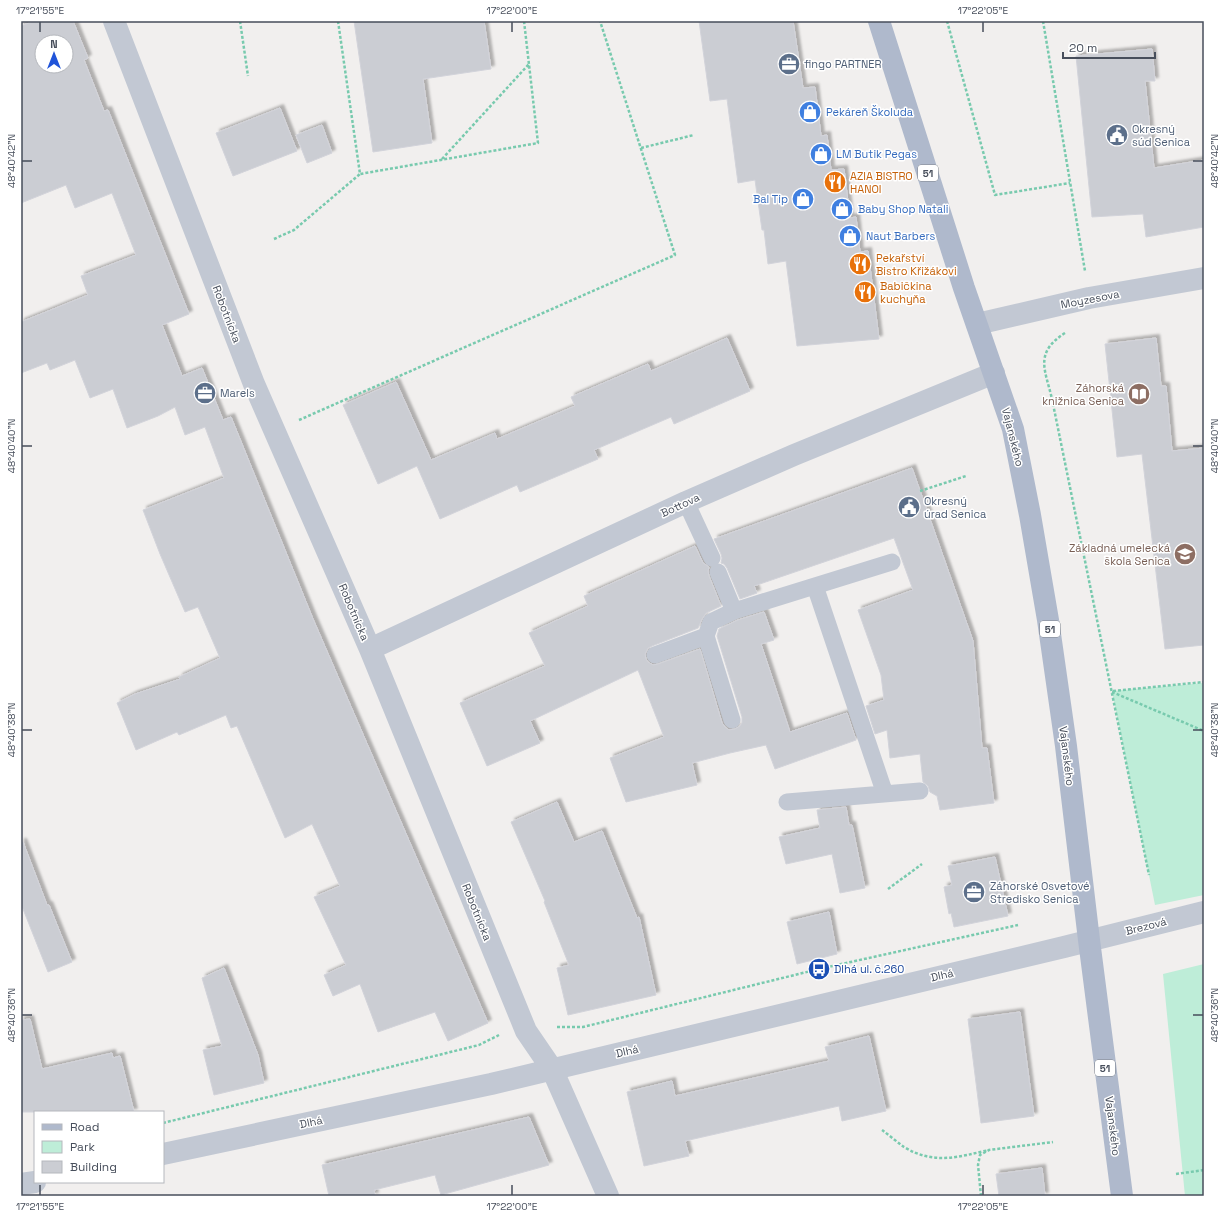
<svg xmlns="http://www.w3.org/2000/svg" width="1225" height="1217" viewBox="0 0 1225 1217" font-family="'Space Grotesk',sans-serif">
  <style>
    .green { fill: #beedd8 }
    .building { fill: #cbcdd3; stroke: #d2d3da; fill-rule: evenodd; filter: url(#shadow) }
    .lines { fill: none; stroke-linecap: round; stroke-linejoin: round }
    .path { stroke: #78caae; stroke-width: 2.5; stroke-dasharray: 3 2; stroke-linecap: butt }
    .lane { stroke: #c2c8d3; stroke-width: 17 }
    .street { stroke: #c2c8d3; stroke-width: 22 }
    .primary { stroke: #afb9cc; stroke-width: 22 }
    .ticks { fill: none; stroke: #474e5b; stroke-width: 1.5 }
    .labels { text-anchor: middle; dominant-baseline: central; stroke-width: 3; stroke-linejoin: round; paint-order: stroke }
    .shield { fill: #fff; stroke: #7e838c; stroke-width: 1 }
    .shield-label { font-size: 10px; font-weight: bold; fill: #474e5b }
    .service-label { font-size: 11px; fill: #4e5e75; stroke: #fff; text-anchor: start }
    .shop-label { font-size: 11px; fill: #366cbe; stroke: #fff; text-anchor: start }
    .food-label { font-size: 11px; fill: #c56008; stroke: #fff; text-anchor: start }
    .street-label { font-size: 11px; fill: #474e5b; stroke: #fff }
    .education-label { font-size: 11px; fill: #785e54; stroke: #fff; text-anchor: end }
    .transit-label { font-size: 11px; fill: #164399; stroke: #fff; text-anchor: start }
    .neatline { fill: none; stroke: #474e5b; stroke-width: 1.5 }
    .ticks-label { font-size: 10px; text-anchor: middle; fill: #474e5b }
  </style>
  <defs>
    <filter id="shadow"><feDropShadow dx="3.5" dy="-3.5" stdDeviation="1" flood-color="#0004"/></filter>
  </defs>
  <rect width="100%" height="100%" fill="#f1efee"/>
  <path class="green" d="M1204,683V895L1155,905L1112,691Z
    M1204,964V1196H1185L1163,974Z"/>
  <path class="building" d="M34,21H73L88,58L84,60L104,111L108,110L189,314L162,325L182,376L202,368L223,420L231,417L313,619L488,1023L448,1041L435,1012L378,1032L360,984L333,996L324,975L346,965L314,897L340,886L312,824L285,838L237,726L231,728L226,715L179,735L177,732L136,750L117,703L135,694L180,679L179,677L220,658L198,607L185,612L160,554L143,510L224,478L205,427L185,435L175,407L158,416L127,428L113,389L90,398L75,360L50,370L47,363L21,373V322L88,295L81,276L136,255L112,193L75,208L66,185L21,203V26ZM42,42H66V66H42Z
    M354,21H484L491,69L423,79L432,143L373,152Z
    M699,21H793L803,88L815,87L821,136L827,135L831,170L844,169L850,218L856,217L860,252L868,251L879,339L797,346L786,261L768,264L764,230H762L755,180L738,183L727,99L710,101Z
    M1152,49L1155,81H1145L1154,168L1204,160V227L1146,237L1143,214L1092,217L1076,56Z
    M280,108L297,151L233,176L216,133Z
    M322,125L332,153L307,163L296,135Z
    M727,338L750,391L674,424L671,417L594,450L598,459L520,492L517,485L440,519L417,466L378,484L343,405L396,382L431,460L495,433L497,439L575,406L571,397L648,364L651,371Z
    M1156,338L1161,386H1166L1172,451L1204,448V645L1165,649L1142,454L1117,457L1105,344Z
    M912,468L973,641L982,748H987L994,803L940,810L937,796L930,792L928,786L923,782L920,754L890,758L887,730L875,734L866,706L884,700L881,675L858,610L913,590L894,538L754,586L757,593L740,599L727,568L724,564L721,563L722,558L721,554L714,539Z
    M695,546L703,563L709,567L708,571L709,576L721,606L706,613L702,619L698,628L652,646L648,648L645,654L646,659L648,662L653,665L658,664L700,649L722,723L725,727L729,730L735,729L740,726L742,723V717L717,636L719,629L738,620L764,612L774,640L761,644L790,732L847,713L856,740L775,769L766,745L730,753L692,763L697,785L626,802L610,758L664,737L638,670L530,721L540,743L487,766L460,703L545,666L529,633L588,606L584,596Z
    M557,802L574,842L602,831L637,918L639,917L656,995L568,1015L557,968L569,965L544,902L545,901L511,822Z
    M846,807L849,825H852L865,888L840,893L832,854L786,864L779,837L820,828L817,810Z
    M21,842H23L47,905H49L72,962L48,972L21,904Z
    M995,857L1008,916L954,927L951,913L949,914L944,887L952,885L948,866Z
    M829,912L837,954L797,964L787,922Z
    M224,968L258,1055L264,1083L214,1095L203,1050L222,1046L202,978Z
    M1020,1012L1034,1116L981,1123L968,1019Z
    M30,1019L42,1069L112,1053L113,1058L120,1056L134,1112H21V1020Z
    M869,1036L886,1111L842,1121L839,1106L685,1141L689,1156L644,1166L627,1092L672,1081L675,1096L829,1061L825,1047Z
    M529,1117L549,1165L441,1195L435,1175L374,1190L375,1196H329L322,1165Z
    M1042,1168L1045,1196H999L996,1174Z"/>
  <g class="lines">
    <path class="path" d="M240,21L248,76
      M338,21L360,174L538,143L524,21
      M947,21L995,195L1070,183
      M1043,21L1085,271
      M641,148L694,135
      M442,159L529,64
      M274,239L294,230L360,174
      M1065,333C1034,353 1045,369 1052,399L1149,875
      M299,420L675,255L600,21
      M920,491L966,476
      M1113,691L1204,682
      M1112,692L1204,731
      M888,889L922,864
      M557,1027H583L819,969L1018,925
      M163,1123L479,1045L499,1035
      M882,1130C889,1135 897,1142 904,1147C934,1165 958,1157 989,1150
      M1176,1174L1204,1170
      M981,1196L978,1165L980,1155L989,1150L1053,1142"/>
    <path class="lane" d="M686,502L712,558
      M718,572L734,611L892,562
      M815,586L885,794
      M706,636L732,720
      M655,655L706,636L711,622L734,611
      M787,802L920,791"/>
    <path class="street" d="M114,21L254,384L370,649L526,1031L552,1069L608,1196
      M977,324L1089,298L1204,278
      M370,649L686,502L794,455L994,373
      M163,1154L491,1084L1064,947L1204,912
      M21,1184L35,1182"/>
    <path class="primary" d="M879,21L964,288L1013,429L1030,515L1048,620L1066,746L1089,940L1122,1196"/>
  </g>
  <path class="ticks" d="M40,22V32M512,22V32M983,22V32M22,161H32M1193,161H1203M22,446H32M1193,446H1203M22,730H32M1193,730H1203M22,1015H32M1193,1015H1203M40,1185V1195M512,1185V1195M983,1185V1195"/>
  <defs>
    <g id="office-disc" transform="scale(1.15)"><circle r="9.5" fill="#5c6f8a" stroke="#fff"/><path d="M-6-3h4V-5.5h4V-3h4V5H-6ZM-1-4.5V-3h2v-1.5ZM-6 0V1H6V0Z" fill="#fff"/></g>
    <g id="shop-disc" transform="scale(1.15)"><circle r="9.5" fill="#3f7fe0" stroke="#fff"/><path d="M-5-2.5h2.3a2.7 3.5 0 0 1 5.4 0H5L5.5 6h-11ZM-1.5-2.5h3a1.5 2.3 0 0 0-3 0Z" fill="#fff"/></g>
    <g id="civic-disc" transform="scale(1.15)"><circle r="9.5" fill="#5c6f8a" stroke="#fff"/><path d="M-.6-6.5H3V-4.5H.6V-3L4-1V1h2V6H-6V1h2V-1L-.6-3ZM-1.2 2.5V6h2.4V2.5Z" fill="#fff"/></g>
    <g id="restaurant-disc" transform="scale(1.15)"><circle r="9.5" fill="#e8710a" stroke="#fff"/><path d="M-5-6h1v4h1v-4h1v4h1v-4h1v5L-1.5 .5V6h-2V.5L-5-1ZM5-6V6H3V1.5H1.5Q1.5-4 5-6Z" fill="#fff"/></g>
    <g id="library-disc" transform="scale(1.15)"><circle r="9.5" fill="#8d6e63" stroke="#fff"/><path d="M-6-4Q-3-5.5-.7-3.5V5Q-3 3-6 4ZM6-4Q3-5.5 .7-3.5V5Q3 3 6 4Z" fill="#fff"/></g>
    <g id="school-disc" transform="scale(1.15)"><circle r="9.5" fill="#8d6e63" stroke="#fff"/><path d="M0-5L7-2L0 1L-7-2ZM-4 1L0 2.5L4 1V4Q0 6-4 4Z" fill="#fff"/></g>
    <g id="bus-disc" transform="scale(1.15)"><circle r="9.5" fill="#1a4fb4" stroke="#fff"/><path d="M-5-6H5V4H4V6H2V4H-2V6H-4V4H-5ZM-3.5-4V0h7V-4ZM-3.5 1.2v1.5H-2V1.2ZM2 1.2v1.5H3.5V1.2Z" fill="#fff"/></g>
  </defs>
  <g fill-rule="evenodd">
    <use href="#office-disc" x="789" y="64"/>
    <use href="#shop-disc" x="810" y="112"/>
    <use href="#civic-disc" x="1117" y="135"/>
    <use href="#shop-disc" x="821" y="154"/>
    <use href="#restaurant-disc" x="835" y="182"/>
    <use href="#shop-disc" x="803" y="199"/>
    <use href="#shop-disc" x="842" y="209"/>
    <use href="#shop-disc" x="850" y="236"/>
    <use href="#restaurant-disc" x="860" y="264"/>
    <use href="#restaurant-disc" x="865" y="292"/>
    <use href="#office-disc" x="205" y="393"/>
    <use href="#library-disc" x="1139" y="394"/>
    <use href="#civic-disc" x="909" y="507"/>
    <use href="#school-disc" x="1185" y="554"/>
    <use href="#office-disc" x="974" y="892"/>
    <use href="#bus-disc" x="819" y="969"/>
  </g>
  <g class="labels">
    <g class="shield">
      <rect x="918" y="165" width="20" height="16" rx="3"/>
      <rect x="1040" y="621" width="20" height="16" rx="3"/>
      <rect x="1095" y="1060" width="20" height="16" rx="3"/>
    </g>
    <g class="shield-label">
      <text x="928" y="173">51</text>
      <text x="1050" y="629">51</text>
      <text x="1105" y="1068">51</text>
    </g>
    <g class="service-label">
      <text x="804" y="64">fingo PARTNER</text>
      <text x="1132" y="129">Okresný<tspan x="1132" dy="13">súd Senica</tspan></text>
      <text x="220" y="393">Marels</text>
      <text x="924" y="501">Okresný<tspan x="924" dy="13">úrad Senica</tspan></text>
      <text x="990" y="886">Záhorské Osvetové<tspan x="990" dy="13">Stredisko Senica</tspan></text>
    </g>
    <g class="shop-label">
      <text x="826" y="112">Pekáreň Školuda</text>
      <text x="836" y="154">LM Butik Pegas</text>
      <text x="788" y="199" text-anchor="end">Bal Tip</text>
      <text x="858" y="209">Baby Shop Natali</text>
      <text x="866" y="236">Naut Barbers</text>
    </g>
    <g class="food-label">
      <text x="850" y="176">AZIA BISTRO<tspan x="850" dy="13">HANOI</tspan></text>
      <text x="876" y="258">Pekařství<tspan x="876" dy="13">Bistro Křižákovi</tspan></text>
      <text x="880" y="286">Babičkina<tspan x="880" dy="13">kuchyňa</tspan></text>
    </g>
    <g class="street-label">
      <text transform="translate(1090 299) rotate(-11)">Moyzesova</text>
      <text transform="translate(227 314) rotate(69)">Robotnícka</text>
      <text transform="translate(1013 437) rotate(76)">Vajanského</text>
      <text transform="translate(680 505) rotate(-25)">Bottova</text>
      <text transform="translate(354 612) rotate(67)">Robotnícka</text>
      <text transform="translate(1067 756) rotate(83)">Vajanského</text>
      <text transform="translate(477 912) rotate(68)">Robotnícka</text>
      <text transform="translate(1146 926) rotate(-14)">Brezová</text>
      <text transform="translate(942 975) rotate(-13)">Dlhá</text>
      <text transform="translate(627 1051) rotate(-13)">Dlhá</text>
      <text transform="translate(311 1122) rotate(-12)">Dlhá</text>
      <text transform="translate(1113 1126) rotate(83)">Vajanského</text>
    </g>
    <g class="education-label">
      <text x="1124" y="388">Záhorská<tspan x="1124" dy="13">knižnica Senica</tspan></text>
      <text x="1170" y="548">Základná umelecká<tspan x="1170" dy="13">škola Senica</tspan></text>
    </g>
    <g class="transit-label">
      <text x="834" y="969">Dlhá ul. č.260</text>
    </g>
  </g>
  <rect width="1225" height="1217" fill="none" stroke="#ffffff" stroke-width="44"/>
  <rect x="34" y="1111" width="130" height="72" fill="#ffffff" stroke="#b5b8bd"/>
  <rect x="42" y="1124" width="20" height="6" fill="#afb9cc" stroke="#b5b8bd"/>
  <text x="70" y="1131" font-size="12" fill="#474e5b">Road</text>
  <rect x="42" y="1141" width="20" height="12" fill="#beedd8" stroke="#b5b8bd"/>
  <text x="70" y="1151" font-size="12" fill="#474e5b">Park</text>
  <rect x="42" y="1161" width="20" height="12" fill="#cbcdd3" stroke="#b5b8bd"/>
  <text x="70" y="1171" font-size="12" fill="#474e5b">Building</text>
  <g transform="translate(54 54)"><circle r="19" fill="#ffffff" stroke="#b5b8bd"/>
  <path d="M0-3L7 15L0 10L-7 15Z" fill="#2054d9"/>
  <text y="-6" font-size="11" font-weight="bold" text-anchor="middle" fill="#474e5b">N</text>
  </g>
  <path d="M1063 52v6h92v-6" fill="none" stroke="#474e5b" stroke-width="2"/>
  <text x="1069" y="52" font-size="12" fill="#474e5b" stroke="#ffffff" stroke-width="3" paint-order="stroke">20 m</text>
  <rect x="22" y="22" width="1181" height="1173" class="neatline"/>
  <g class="ticks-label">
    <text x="40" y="14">17°21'55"E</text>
    <text x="512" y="14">17°22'00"E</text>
    <text x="983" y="14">17°22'05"E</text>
    <text transform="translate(11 161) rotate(-90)" y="4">48°40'42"N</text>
    <text transform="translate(1214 161) rotate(-90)" y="4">48°40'42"N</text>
    <text transform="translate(11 446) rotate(-90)" y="4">48°40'40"N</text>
    <text transform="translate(1214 446) rotate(-90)" y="4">48°40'40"N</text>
    <text transform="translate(11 730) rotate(-90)" y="4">48°40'38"N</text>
    <text transform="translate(1214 730) rotate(-90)" y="4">48°40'38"N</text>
    <text transform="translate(11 1015) rotate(-90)" y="4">48°40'36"N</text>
    <text transform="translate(1214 1015) rotate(-90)" y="4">48°40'36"N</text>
    <text x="40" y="1210">17°21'55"E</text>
    <text x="512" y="1210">17°22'00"E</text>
    <text x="983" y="1210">17°22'05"E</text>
  </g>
</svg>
